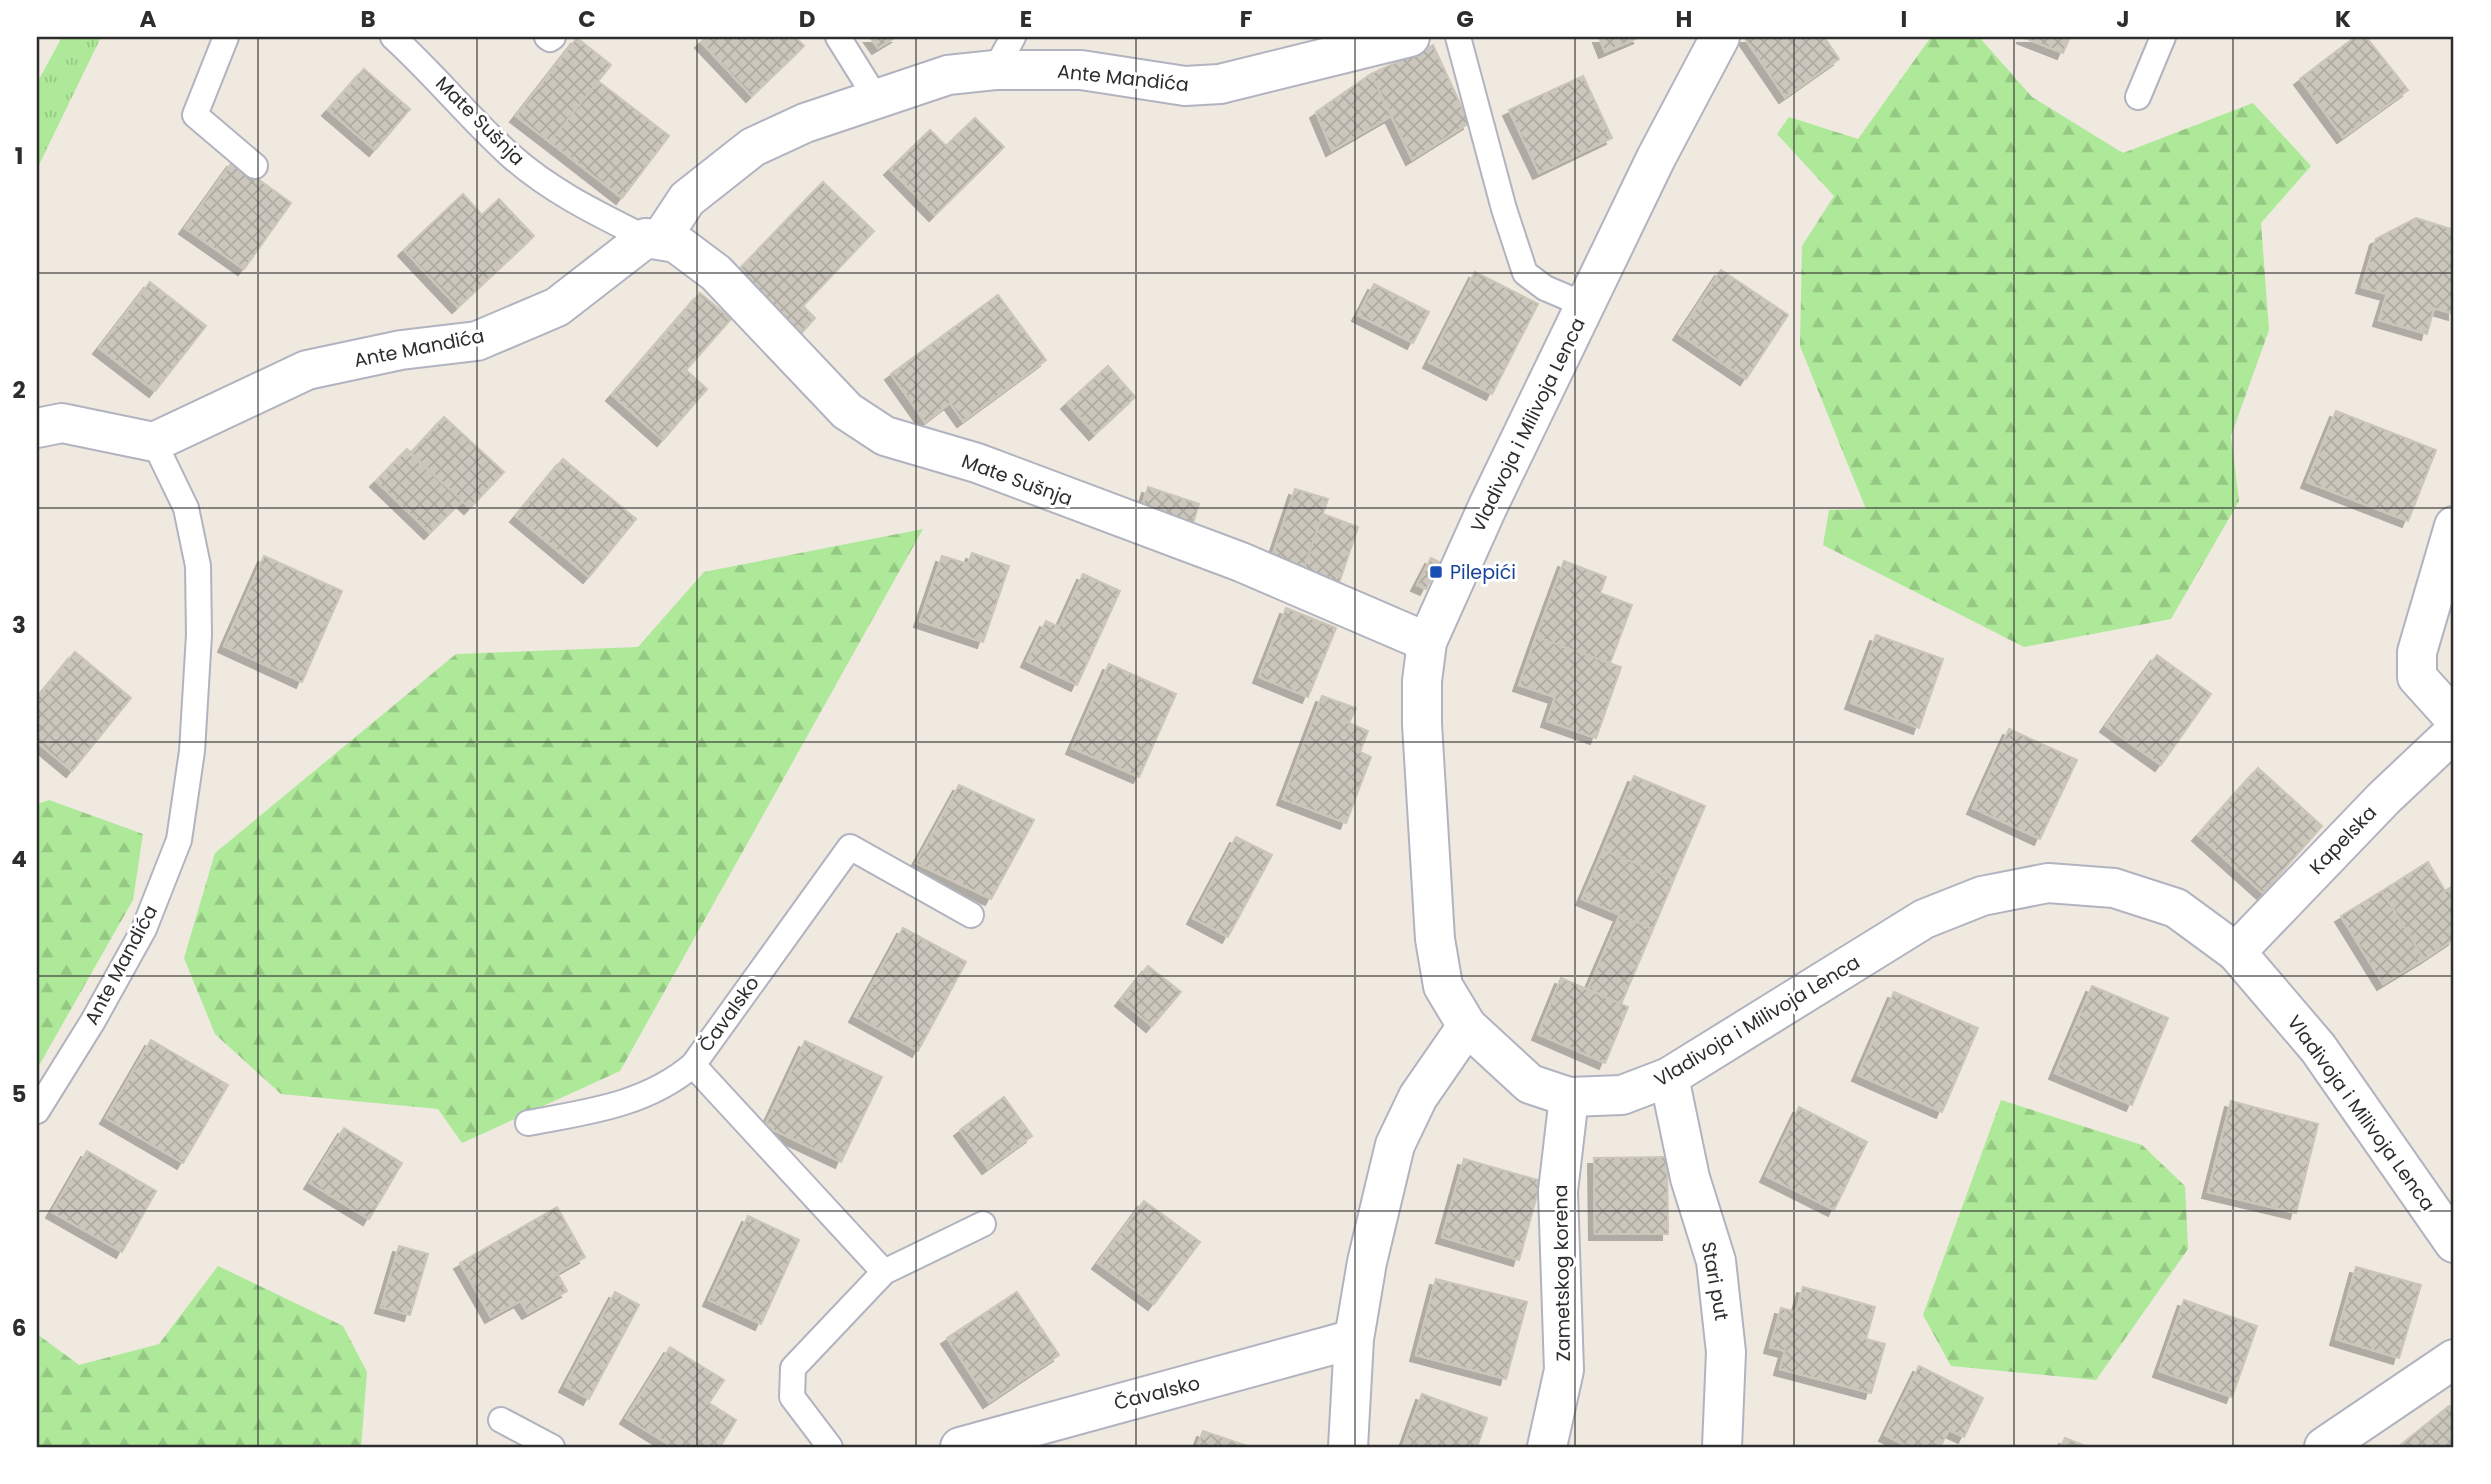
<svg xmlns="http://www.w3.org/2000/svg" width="2491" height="1484" viewBox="0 0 2491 1484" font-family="Poppins,sans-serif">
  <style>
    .grass { fill: url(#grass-tufts) }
    .forest { fill: url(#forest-firs) }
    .building { fill: url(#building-cross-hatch); stroke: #cbc6b8; stroke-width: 2; filter: url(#shadow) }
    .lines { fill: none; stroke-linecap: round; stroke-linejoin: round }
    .service-casing { stroke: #b2b3c1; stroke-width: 28 }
    .minor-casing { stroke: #b2b3c1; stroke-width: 42 }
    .tertiary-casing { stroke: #b2b3c1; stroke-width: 42 }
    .service { stroke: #fff; stroke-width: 24 }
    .minor { stroke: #fff; stroke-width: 38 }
    .tertiary { stroke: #fff; stroke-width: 38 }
    .grid { fill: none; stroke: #2d2d2d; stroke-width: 2; stroke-opacity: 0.55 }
    .transit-dot { fill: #1a4fb4; stroke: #fff; stroke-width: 2.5 }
    .labels { text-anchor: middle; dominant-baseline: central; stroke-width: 6; stroke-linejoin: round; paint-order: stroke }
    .street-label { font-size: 19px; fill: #2d2d2d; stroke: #fff }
    .transit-label { font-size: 19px; fill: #164399; stroke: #fff; text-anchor: start }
    .neatline { fill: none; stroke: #2d2d2d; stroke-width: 2.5 }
    .grid-label { font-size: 23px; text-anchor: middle; font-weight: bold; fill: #2d2d2d }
  </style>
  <defs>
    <pattern id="grass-tufts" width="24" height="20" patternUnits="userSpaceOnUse" patternTransform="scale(1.75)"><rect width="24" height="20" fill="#ade998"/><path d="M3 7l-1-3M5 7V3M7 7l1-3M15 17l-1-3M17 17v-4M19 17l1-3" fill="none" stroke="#95c883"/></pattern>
    <pattern id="forest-firs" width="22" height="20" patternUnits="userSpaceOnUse" patternTransform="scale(1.75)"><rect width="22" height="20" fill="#ade998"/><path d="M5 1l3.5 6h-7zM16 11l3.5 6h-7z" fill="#95c883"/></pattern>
    <pattern id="building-cross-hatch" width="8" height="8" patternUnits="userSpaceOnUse" patternTransform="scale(1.75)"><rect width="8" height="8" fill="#cbc7bd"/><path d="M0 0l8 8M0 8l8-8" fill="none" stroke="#afaba3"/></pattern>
    <filter id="shadow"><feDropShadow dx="-6" dy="6" stdDeviation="0" flood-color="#0004"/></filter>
  </defs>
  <rect width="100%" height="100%" fill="#efe9df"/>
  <path class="grass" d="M62,37H101L37,169V83Z"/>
  <path class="forest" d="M1931,37H1979L2032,97L2123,153L2253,103L2311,166L2261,223L2269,330L2231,436L2239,501L2171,619L2024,647L1823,545L1829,510L1866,509L1800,346L1802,246L1834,196L1777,134L1789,117L1858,139Z
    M923,529L620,1071L462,1143L438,1109L281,1094L215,1034L184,958L215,853L456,654L638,647L704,572Z
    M49,800L143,834L133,900L37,1069V804Z
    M2001,1100L2142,1145L2185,1186L2188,1249L2096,1380L1951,1366L1923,1315Z
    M218,1266L343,1326L367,1372L361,1447H37V1334L79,1365L159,1344Z"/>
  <path class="building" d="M706,37H795L804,46L752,96L701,42Z
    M870,37H896L878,48Z
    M1599,37H1640L1605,52Z
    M1744,37H1824L1839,59L1785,97Z
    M2022,37H2070L2063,53Z
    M2355,37H2366L2408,90L2343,137L2300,79Z
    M577,38L611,65L550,142L516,116Z
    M1433,45L1469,123L1412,159L1371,74Z
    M364,69L410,109L375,150L328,110Z
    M1371,74L1391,116L1332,150L1316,112Z
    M1583,76L1612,138L1539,173L1509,110Z
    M598,81L669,136L622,198L550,142Z
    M975,118L1004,147L935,215L890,169L930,130L946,146Z
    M233,161L291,203L244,269L185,228Z
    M823,182L874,231L803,306L815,318L796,339L732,277Z
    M463,194L482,215L499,199L534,236L458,307L404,250Z
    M2416,218L2454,230V314L2434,308L2427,334L2379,320L2387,294L2362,287L2376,239Z
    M1721,270L1788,315L1746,379L1679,334Z
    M1475,272L1538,304L1492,394L1429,362Z
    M150,282L206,326L155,391L99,348Z
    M1374,284L1429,312L1413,343L1358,315Z
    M700,293L731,319L686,370L707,389L663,440L612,395Z
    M998,295L1046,360L963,421L950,403L925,422L891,374Z
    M1108,366L1135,397L1095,434L1067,403Z
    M2336,411L2436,450L2408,521L2307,482Z
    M444,417L504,472L470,508L410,454Z
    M407,449L462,501L430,533L376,481Z
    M563,459L636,519L589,577L516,516Z
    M1148,487L1199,504L1190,533L1139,516Z
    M1295,489L1328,499L1303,571L1271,560Z
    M1323,514L1358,527L1339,583L1303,571Z
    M972,553L1009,566L983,642L920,621L942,556L968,564Z
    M264,556L342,591L302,682L224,646Z
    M1431,558L1439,562L1426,589L1417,585Z
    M1564,561L1606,577L1600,593L1632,605L1610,663L1536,637Z
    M1083,574L1120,591L1077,685L1027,661L1046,621L1059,627Z
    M1286,608L1336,628L1308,697L1259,677Z
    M1876,635L1943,659L1919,728L1851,703Z
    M1536,637L1621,667L1596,738L1547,721L1555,697L1519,685Z
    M75,652L131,698L72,771L37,742V698Z
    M2157,655L2211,694L2161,765L2106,726Z
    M1109,664L1176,694L1139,777L1072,748Z
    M1322,696L1356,708L1349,723L1368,731L1360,752L1371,757L1346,823L1283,799Z
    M2009,729L2077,760L2040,839L1973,808Z
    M2258,768L2322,826L2263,893L2198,835Z
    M1634,776L1705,806L1674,879L1603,850Z
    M959,785L1034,820L991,899L916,863Z
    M1236,837L1272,855L1228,937L1193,918Z
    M1603,850L1674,879L1653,929L1582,899Z
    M2428,862L2445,891L2454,885V939L2424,959L2382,891Z
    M2382,891L2424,959L2383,984L2341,916Z
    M1620,915L1653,929L1621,1004L1588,989Z
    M903,928L966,962L918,1051L855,1016Z
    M1148,966L1181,992L1152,1026L1121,1000Z
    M1561,978L1628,1007L1605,1063L1538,1034Z
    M2092,986L2168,1018L2132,1105L2055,1073Z
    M1894,992L1978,1028L1942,1112L1858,1075Z
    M151,1040L228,1085L183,1163L106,1118Z
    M805,1041L882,1077L841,1162L765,1126Z
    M1004,1097L1032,1136L988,1168L960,1130Z
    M2231,1101L2318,1124L2296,1213L2208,1192Z
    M1799,1107L1867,1142L1834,1210L1766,1176Z
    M344,1128L402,1163L369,1219L310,1183Z
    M87,1151L156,1191L122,1252L52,1212Z
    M1667,1157L1668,1234H1595L1594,1158Z
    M1464,1159L1541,1181L1519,1260L1442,1237Z
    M1144,1201L1200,1242L1154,1304L1098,1263Z
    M557,1207L585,1257L557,1273L567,1291L528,1313L520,1301L491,1317L460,1263Z
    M748,1216L799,1240L761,1324L709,1300Z
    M399,1246L428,1254L410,1315L381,1307Z
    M2356,1267L2421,1285L2399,1358L2336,1339Z
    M1436,1279L1527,1302L1506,1379L1416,1355Z
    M1803,1287L1875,1307L1866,1339L1885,1344L1871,1393L1780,1369L1785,1351L1770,1347L1781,1308L1796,1312Z
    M615,1292L639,1305L589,1399L565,1386Z
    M1017,1292L1059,1355L989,1402L947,1338Z
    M2184,1300L2257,1326L2232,1397L2159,1371Z
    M670,1347L724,1380L709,1403L736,1420L720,1447H666L668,1444L626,1418Z
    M1919,1366L1983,1398L1964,1437L1949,1430L1940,1447H1909L1885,1435Z
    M1422,1394L1487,1418L1477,1447H1403Z
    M2449,1406L2454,1412V1447H2398Z
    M1203,1431L1250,1447H1197Z
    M2065,1438L2088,1447H2061Z"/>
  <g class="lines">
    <g class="service-casing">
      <path id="service" d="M226,37L195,115L255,166
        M393,37C434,74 469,118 510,155C550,191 598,214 646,238
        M547,37L550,39L553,37
        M838,37L876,98
        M1458,37L1504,209L1525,273L1545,288L1585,305
        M995,70L1013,37
        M2138,97L2163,37
        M37,1111L93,1021L144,929L179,840L192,751L199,635L198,566L186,508L154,442
        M528,1123C587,1112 646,1105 693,1065
        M884,1272L983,1224
        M501,1420L552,1447
        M830,1447L792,1397L793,1368L884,1272L693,1065L850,847L971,915"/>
    </g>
    <g class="minor-casing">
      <path id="minor" d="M660,240L687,199L753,147L805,123L948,75L995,70H1081L1185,86L1220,84L1410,37
        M37,428L62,423L154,442L307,370L401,350L477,341L557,307L646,238L676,243L716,273L847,411L885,436L977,463L1241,562L1427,642
        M2454,526L2417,652V677L2454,718
        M2236,952L2384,798L2454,732
        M1669,1077L1690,1178L1716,1261L1726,1352L1722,1447
        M960,1447L1354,1339
        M1348,1447L1354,1339L1367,1262L1395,1145L1418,1097L1467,1026
        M1547,1447L1564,1370L1558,1191L1569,1097
        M2324,1447L2454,1359"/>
    </g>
    <g class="tertiary-casing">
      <path id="tertiary" d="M1720,37L1656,158L1488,506L1427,642L1422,681V724L1435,939L1443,986L1467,1026L1530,1084L1569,1097L1622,1095L1669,1077L1924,919L1982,896L2048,883L2114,888L2176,908L2236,952L2318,1048L2454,1243"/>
    </g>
    <use href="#service" class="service"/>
    <use href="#minor" class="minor"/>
    <use href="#tertiary" class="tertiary"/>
  </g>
  <path class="grid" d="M258,37V1447M477,37V1447M697,37V1447M916,37V1447M1136,37V1447M1355,37V1447M1575,37V1447M1794,37V1447M2014,37V1447M2233,37V1447M37,273H2454M37,508H2454M37,742H2454M37,976H2454M37,1211H2454"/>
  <rect class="transit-dot" x="1429" y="565" width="14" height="14" rx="3.5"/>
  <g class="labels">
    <g class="street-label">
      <text transform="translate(1123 78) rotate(6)">Ante Mandića</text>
      <text transform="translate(480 121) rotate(45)">Mate Sušnja</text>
      <text transform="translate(419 348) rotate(-11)">Ante Mandića</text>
      <text transform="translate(1528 425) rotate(-64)">Vladivoja i Milivoja Lenca</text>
      <text transform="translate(1017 480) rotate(20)">Mate Sušnja</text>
      <text transform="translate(2343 840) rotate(-46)">Kapelska</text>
      <text transform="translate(121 965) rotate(-62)">Ante Mandića</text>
      <text transform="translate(729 1014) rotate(-54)">Čavalsko</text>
      <text transform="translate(1757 1021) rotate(-31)">Vladivoja i Milivoja Lenca</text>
      <text transform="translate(2361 1113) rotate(54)">Vladivoja i Milivoja Lenca</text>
      <text transform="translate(1562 1273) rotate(-91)">Zametskog korena</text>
      <text transform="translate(1715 1281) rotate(80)">Stari put</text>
      <text transform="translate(1157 1393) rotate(-14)">Čavalsko</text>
    </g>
    <g class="transit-label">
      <text x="1450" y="572">Pilepići</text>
    </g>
  </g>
  <rect width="2491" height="1484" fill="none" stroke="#ffffff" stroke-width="77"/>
  <rect x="38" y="38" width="2414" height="1408" class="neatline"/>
  <g class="grid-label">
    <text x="148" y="27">A</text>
    <text x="368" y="27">B</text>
    <text x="587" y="27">C</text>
    <text x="807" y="27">D</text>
    <text x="1026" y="27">E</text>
    <text x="1246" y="27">F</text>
    <text x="1465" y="27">G</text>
    <text x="1684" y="27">H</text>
    <text x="1904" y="27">I</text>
    <text x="2123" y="27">J</text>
    <text x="2343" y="27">K</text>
    <text x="19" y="164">1</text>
    <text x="19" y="398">2</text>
    <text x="19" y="633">3</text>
    <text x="19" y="867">4</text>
    <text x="19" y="1102">5</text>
    <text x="19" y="1336">6</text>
  </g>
</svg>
